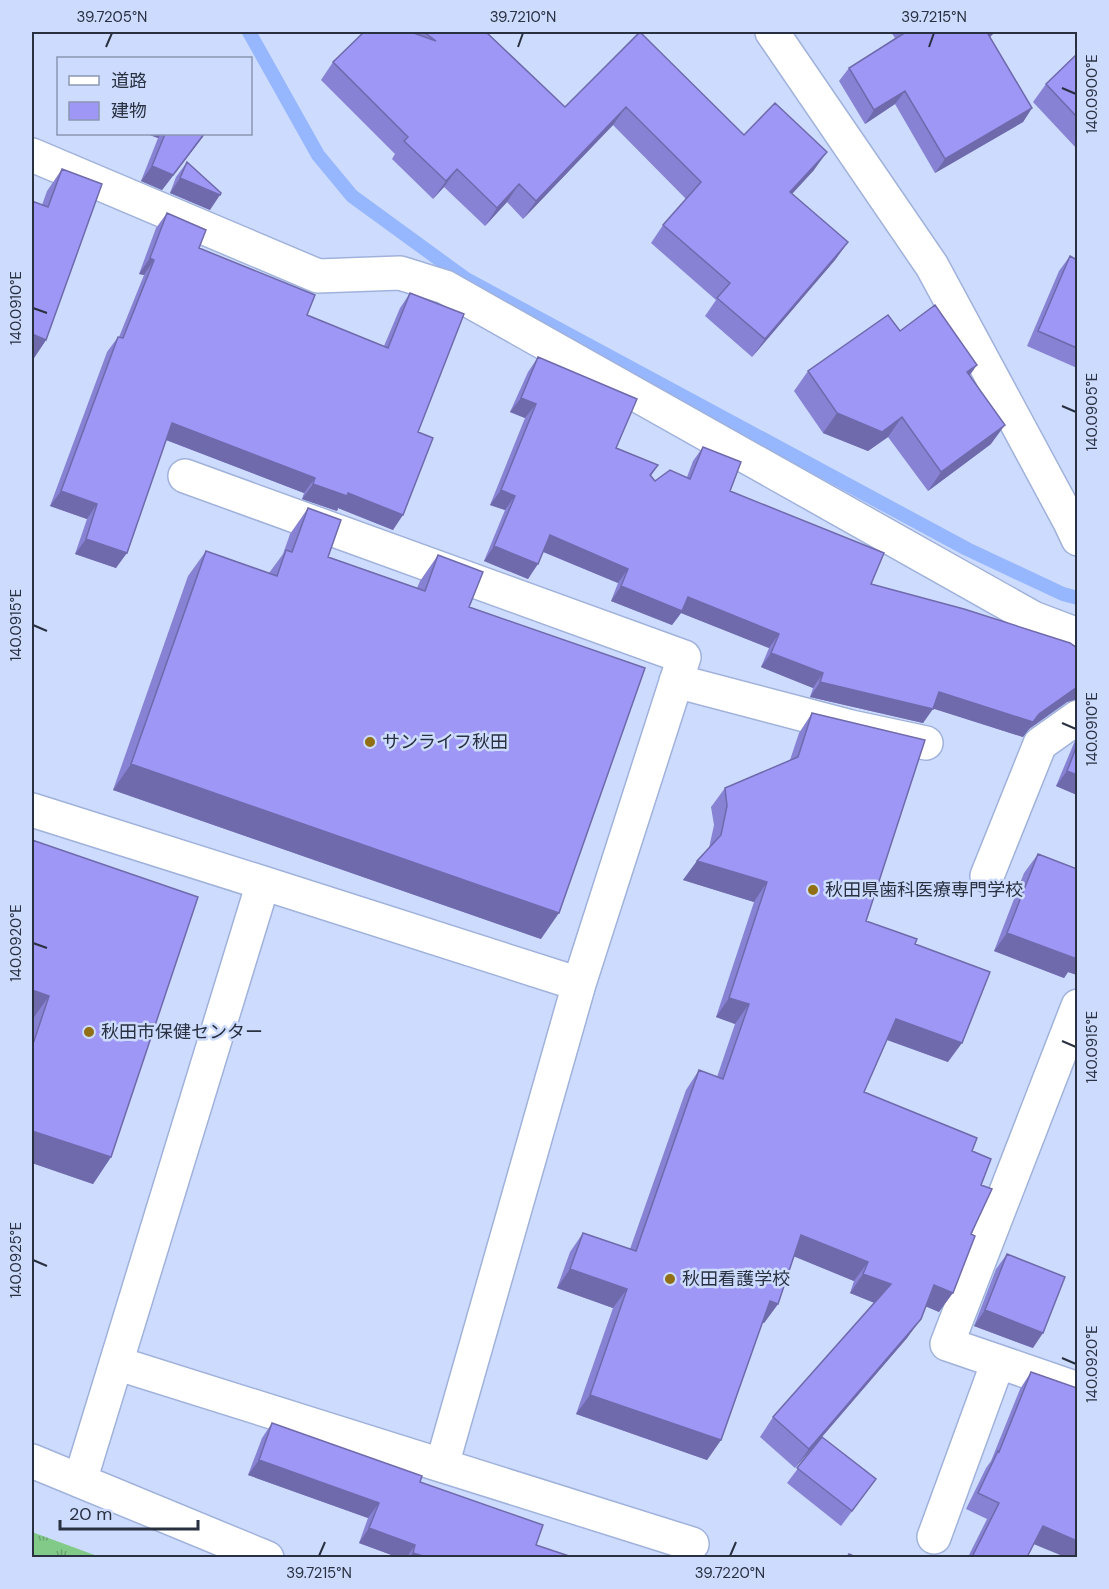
<svg xmlns="http://www.w3.org/2000/svg" width="1109" height="1589" viewBox="0 0 1109 1589" font-family="'DM Sans','Noto Sans JP',sans-serif">
  <style>
    .grass { fill: url(#grass-tufts) }
    .lines { fill: none; stroke-linecap: round; stroke-linejoin: round }
    .stream { stroke: #96b6fe; stroke-width: 14 }
    .minor-casing { stroke: #a0b2db; stroke-width: 36 }
    .minor { stroke: #fff; stroke-width: 33 }
    .wall { fill: #8882d4 }
    .shaded-wall { fill: #6f6aac }
    .building { fill: #9e97f6; stroke: #6f6aac; stroke-width: 1.5 }
    .ticks { fill: none; stroke: #293040; stroke-width: 2 }
    .poi-dot { fill: #916f15; stroke: #cddcfe; stroke-width: 2 }
    .labels { text-anchor: middle; dominant-baseline: central; stroke-width: 5; stroke-linejoin: round; paint-order: stroke }
    .poi-label { font-size: 18px; fill: #293040; stroke: #cddcfe; text-anchor: start }
    .neatline { fill: none; stroke: #293040; stroke-width: 2 }
    .ticks-label { font-size: 15px; text-anchor: middle; fill: #293040 }
  </style>
  <defs>
    <pattern id="grass-tufts" width="24" height="20" patternUnits="userSpaceOnUse" patternTransform="scale(1.5)"><rect width="24" height="20" fill="#82ca88"/><path d="M3 7l-1-3M5 7V3M7 7l1-3M15 17l-1-3M17 17v-4M19 17l1-3" fill="none" stroke="#6aa471"/></pattern>
  </defs>
  <rect width="100%" height="100%" fill="#cddcfe"/>
  <path class="grass" d="M32,1532L100,1557H32Z"/>
  <g class="lines">
    <path class="stream" d="M249,32L318,155L352,196L466,279L967,549L1063,594L1078,598"/>
    <g class="minor-casing">
      <path id="minor" d="M772,32L932,266L1070,522L1078,539
        M32,155L318,276L400,273L445,287L1033,618L1078,635
        M185,476L684,657L579,984L442,1465
        M676,681L851,727L926,743
        M32,810L263,883
        M987,876L1040,744L1078,717
        M1078,1006L947,1344L1078,1389
        M116,1363L692,1544
        M32,1461L267,1558
        M80,1481L263,883L579,984
        M934,1537L998,1362"/>
    </g>
    <use href="#minor" class="minor"/>
  </g>
  <path class="wall" d="M364,32H486L565,107L639,32L744,135L814,170L792,194L848,242L835,260L752,357L705,316L716,300L651,243L663,225L686,199L613,125L523,219L507,202L485,226L444,187L433,199L392,159L395,154L321,80L333,62Z
    M891,32H995L990,37L1032,108L1023,122L935,173L895,104L865,124L839,81L849,68L895,38Z
    M1077,54V149L1033,102L1046,84Z
    M147,134H205L162,190L141,181L158,138Z
    M187,162L210,210L170,193L176,177Z
    M62,169L46,340L32,361V201L42,205L47,191Z
    M167,213L199,248L307,315L384,346L400,308L410,293L418,432L393,530L338,508L337,511L302,499L304,493L166,440L116,568L75,554L87,519L50,506L107,352L118,337H119L144,275L139,274L156,228Z
    M1070,256L1077,260V368L1027,346L1059,271Z
    M900,331L969,376L991,444L928,491L888,437L868,451L823,433L794,391L808,371Z
    M538,357L616,448L658,465L651,476L655,481L687,477L693,461L703,447L730,491L871,584L1077,648V699L1067,702L1029,729L1023,737L933,708L923,723L810,697L813,688L761,667L769,648L681,613L672,625L611,601L618,583L543,552L528,579L484,561L505,510L490,505L525,418L510,412L528,372Z
    M308,508L328,557L417,588L420,581L438,555L469,607L541,939L113,790L188,576L206,551L269,573L283,554L290,534Z
    M812,713L866,921L915,944L948,1062L887,1040L864,1092L972,1151L981,1185L971,1234L939,1312L926,1306L907,1338L822,1437L865,1494L841,1526L787,1483L817,1443L795,1468L760,1437L773,1417L875,1303L850,1293L854,1281L794,1256L778,1304L764,1323H762L721,1440L707,1460L576,1414L613,1308L557,1288L570,1252L583,1233L630,1249L686,1090L699,1070L717,1077L735,1024L716,1017L754,902L683,880L697,861L709,848L714,825L711,807L725,788L790,760L799,733Z
    M1077,738V795L1056,786L1074,743Z
    M32,840L111,1157L93,1184L32,1163Z
    M1038,854L1077,869V975L1068,972L1064,978L994,951L1024,873Z
    M1007,1254L1033,1348L974,1326L996,1269Z
    M1031,1372L1034,1544L1027,1557H968L987,1519L966,1509L986,1468L991,1461L1020,1389Z
    M272,1423L420,1482L536,1545L572,1557H397L359,1543L368,1518L248,1475L262,1438Z"/>
  <path class="shaded-wall" d="M991,32H995L978,48L988,34Z
    M905,91L895,104L865,124L874,110Z
    M626,107L613,125L523,219L536,201Z
    M1032,108L1023,122L935,173L945,159Z
    M147,134H161L158,138Z
    M204,134H205L162,190L141,181L152,166Z
    M827,152L814,170L777,210L790,192Z
    M457,169L444,187L433,199L446,181Z
    M180,178L220,195L210,210L170,193Z
    M519,184L507,202L485,226L497,208Z
    M848,242L835,260L752,357L765,339Z
    M150,258L154,260L144,275L139,274Z
    M32,334L46,340L32,361Z
    M977,365L963,385L967,372Z
    M521,398L536,404L525,418L510,412Z
    M837,413L902,417L888,437L868,451L823,433Z
    M172,423L315,478L304,493L161,438Z
    M1005,425L991,444L928,491L941,472Z
    M313,484L348,493L403,515L393,530L338,508L337,511L302,499Z
    M501,490L515,496L505,510L490,505Z
    M61,491L97,504L87,519L50,506Z
    M550,535L628,569L618,583L539,550Z
    M86,539L127,553L116,568L75,554Z
    M494,546L538,564L528,579L484,561Z
    M621,586L688,597L779,634L769,648L681,613L672,625L611,601Z
    M771,653L823,673L813,688L761,667Z
    M820,682L933,709L923,723L810,697Z
    M1077,687V699L1067,702L1029,729L1023,737L928,707L939,692Z
    M131,764L559,913L541,939L113,790Z
    M1067,771L1077,775V795L1056,786Z
    M697,861L767,882L754,902L683,880Z
    M1007,933L1077,956V975L1068,972L1064,978L994,951Z
    M32,990L49,996L32,1020Z
    M729,998L749,1004L735,1024L716,1017Z
    M896,1019L962,1043L948,1062L882,1038Z
    M32,1131L111,1157L93,1184L32,1163Z
    M801,1235L868,1262L854,1281L788,1254Z
    M570,1269L627,1289L613,1308L557,1288Z
    M863,1274L891,1284L877,1304L850,1293Z
    M934,1285L953,1293L939,1312L920,1304Z
    M770,1301L778,1304L764,1323L756,1321Z
    M985,1310L1043,1333L1033,1348L974,1326Z
    M921,1319L907,1338L795,1468L809,1449Z
    M590,1395L721,1440L707,1460L576,1414Z
    M259,1460L379,1503L368,1518L248,1475Z
    M1043,1526L1077,1541V1557H1065L1031,1543Z
    M369,1528L415,1545L407,1557H397L359,1543Z
    M413,1553L426,1557H409Z"/>
  <path class="building" d="M364,32H411L436,41L424,32H486L565,107L640,32L744,135L775,103L827,152L790,192L848,242L765,339L717,298L730,283L663,225L701,182L626,107L536,201L519,184L497,208L457,169L446,181L404,141L408,137L333,62Z
    M906,32H991L988,34L1032,108L945,159L905,91L874,110L849,68Z
    M1077,54V117L1046,84Z
    M165,134H204L173,175L152,166Z
    M187,162L221,193L220,195L180,178Z
    M62,169L102,184L46,340L32,334V201L48,207Z
    M167,213L206,230L199,248L315,295L307,315L388,348L410,293L464,314L418,432L433,438L403,515L348,493L347,496L313,484L315,478L172,423L127,553L86,539L97,504L61,491L118,337L123,338L154,260L150,258Z
    M1070,256L1077,260V348L1038,331Z
    M935,305L977,365L967,372L1005,425L941,472L902,417L882,432L837,413L808,371L888,315L900,331Z
    M538,357L637,399L616,448L658,465L650,475L655,481L670,470L690,479L703,447L741,462L730,491L884,553L871,584L964,609L1070,643L1077,648V687L1039,714L1033,722L939,692L933,709L820,682L823,673L771,653L779,634L688,597L682,611L621,586L628,569L550,535L538,564L494,546L515,496L501,490L536,404L521,398Z
    M308,508L341,520L328,557L425,591L438,555L483,572L469,607L645,668L559,913L131,764L206,551L277,576L286,550L292,552Z
    M812,713L925,740L866,921L917,939L915,944L990,972L962,1043L896,1019L864,1092L977,1138L972,1151L991,1159L981,1185L992,1189L971,1234L975,1236L953,1293L934,1285L921,1319L809,1449L773,1417L891,1284L863,1274L868,1262L801,1235L778,1304L770,1301L721,1440L590,1395L627,1289L570,1269L583,1233L636,1251L699,1070L723,1079L749,1004L729,998L767,882L697,861L721,835L727,806L725,788L798,757Z
    M1077,745V775L1067,771Z
    M32,840L198,897L111,1157L32,1131V1047L49,996L32,990Z
    M1038,854L1077,869V959L1007,933Z
    M1007,1254L1065,1277L1043,1333L985,1310Z
    M1031,1372L1077,1388V1541L1043,1526L1027,1557H972L999,1503L978,1493L998,1451L999,1452Z
    M272,1423L422,1476L420,1482L543,1525L536,1545L572,1557H426L413,1553L415,1545L369,1528L379,1503L259,1460Z
    M822,1437L876,1479L852,1511L797,1468Z
    M849,1554L856,1557H847Z"/>
  <path class="ticks" d="M106,47L112,33M518,47L523,33M929,47L934,33M1062,88L1076,94M33,308L47,313M1062,406L1076,412M33,625L47,631M1062,723L1076,729M33,943L47,948M1062,1041L1076,1047M33,1260L47,1266M1062,1358L1076,1364M319,1556L325,1542M730,1556L736,1542"/>
  <g class="poi-dot">
    <circle cx="370" cy="742" r="6"/>
    <circle cx="813" cy="890" r="6"/>
    <circle cx="89" cy="1032" r="6"/>
    <circle cx="670" cy="1279" r="6"/>
  </g>
  <g class="labels">
    <g class="poi-label">
      <text x="382" y="742">サンライフ秋田</text>
      <text x="825" y="890">秋田県歯科医療専門学校</text>
      <text x="101" y="1032">秋田市保健センター</text>
      <text x="682" y="1279">秋田看護学校</text>
    </g>
  </g>
  <rect width="1109" height="1589" fill="none" stroke="#cddcfe" stroke-width="66"/>
  <rect x="57" y="57" width="195" height="78" fill="#cddcfe" stroke="#8b97b2" stroke-width="1.5"/>
  <rect x="69" y="76" width="30" height="9" fill="#ffffff" stroke="#8b97b2" stroke-width="1.5"/>
  <text x="111" y="87" font-size="18" fill="#293040">道路</text>
  <rect x="69" y="102" width="30" height="18" fill="#9e97f6" stroke="#8b97b2" stroke-width="1.5"/>
  <text x="111" y="117" font-size="18" fill="#293040">建物</text>
  <path d="M60 1520v9h138v-9" fill="none" stroke="#293040" stroke-width="3"/>
  <text x="69" y="1520" font-size="18" fill="#293040" stroke="#cddcfe" stroke-width="4.5" paint-order="stroke">20 m</text>
  <rect x="33" y="33" width="1043" height="1523" class="neatline"/>
  <g class="ticks-label">
    <text x="112" y="22">39.7205°N</text>
    <text x="523" y="22">39.7210°N</text>
    <text x="934" y="22">39.7215°N</text>
    <text transform="translate(1092 94) rotate(-90)" y="5">140.0900°E</text>
    <text transform="translate(16 308) rotate(-90)" y="5">140.0910°E</text>
    <text transform="translate(1092 412) rotate(-90)" y="5">140.0905°E</text>
    <text transform="translate(16 625) rotate(-90)" y="5">140.0915°E</text>
    <text transform="translate(1092 729) rotate(-90)" y="5">140.0910°E</text>
    <text transform="translate(16 943) rotate(-90)" y="5">140.0920°E</text>
    <text transform="translate(1092 1047) rotate(-90)" y="5">140.0915°E</text>
    <text transform="translate(16 1260) rotate(-90)" y="5">140.0925°E</text>
    <text transform="translate(1092 1364) rotate(-90)" y="5">140.0920°E</text>
    <text x="319" y="1578">39.7215°N</text>
    <text x="730" y="1578">39.7220°N</text>
  </g>
</svg>
